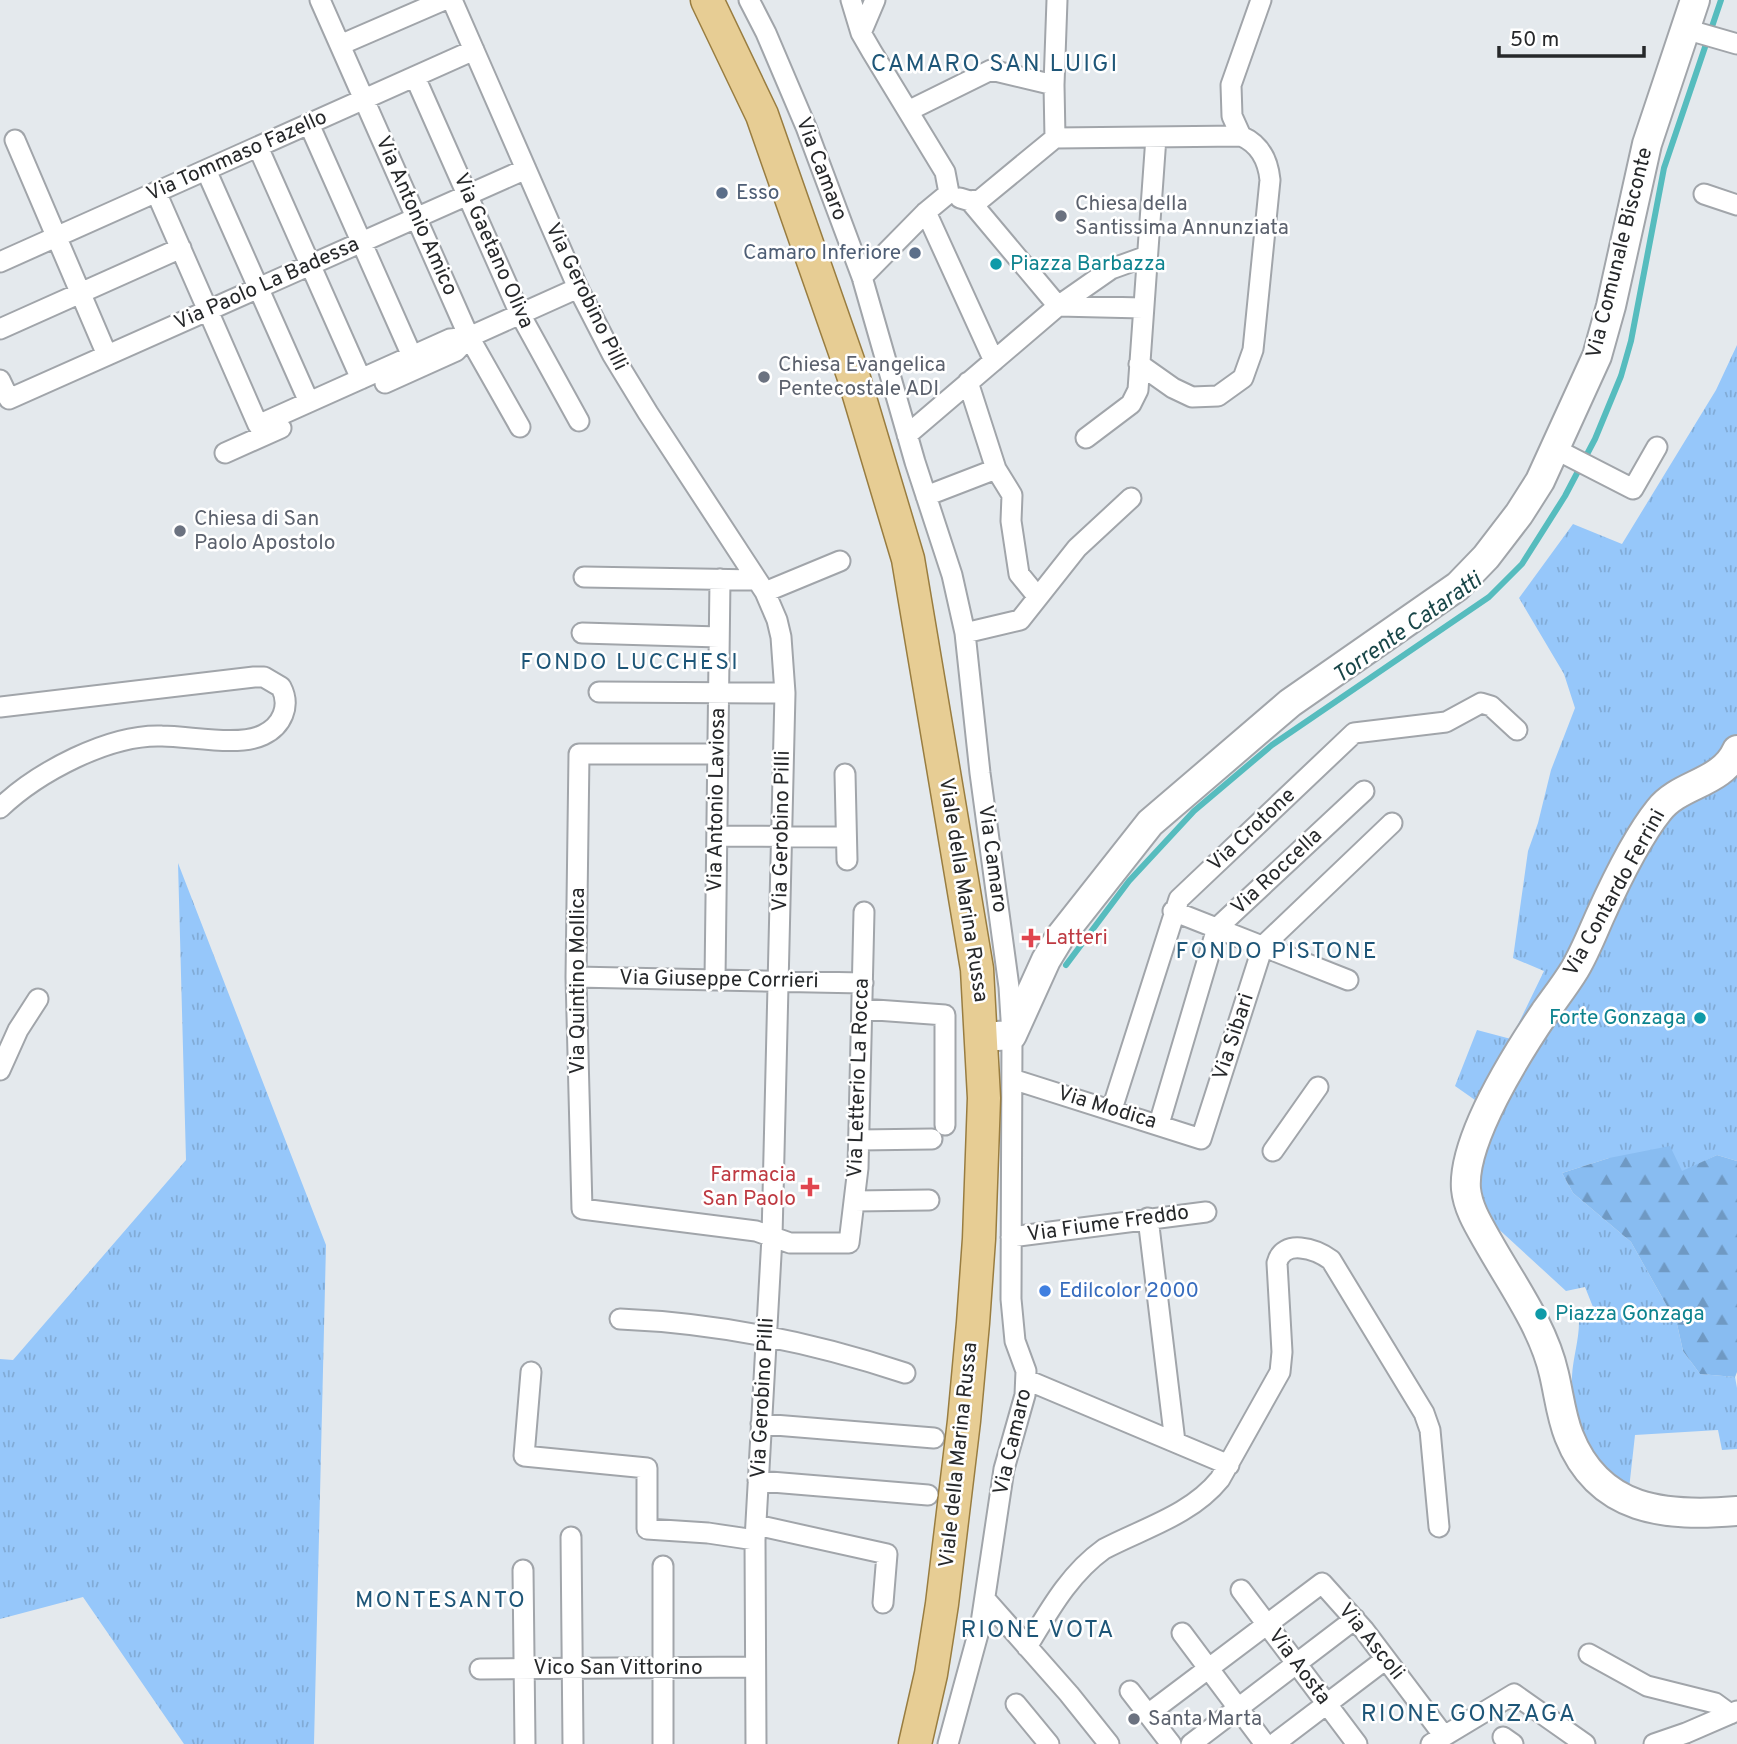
<svg xmlns="http://www.w3.org/2000/svg" width="1737" height="1744" viewBox="0 0 1737 1744" font-family="Overpass,sans-serif">
  <style>
    .grass { fill: url(#grass-tufts) }
    .forest { fill: url(#forest-firs) }
    .lines { fill: none; stroke-linecap: round; stroke-linejoin: round }
    .stream { stroke: #56bcbe; stroke-width: 6 }
    .street-casing { stroke: #a1a5aa; stroke-width: 23 }
    .secondary-casing { stroke: #a1a5aa; stroke-width: 32 }
    .primary-casing { stroke: #997d40; stroke-width: 35 }
    .street { stroke: #fff; stroke-width: 19 }
    .secondary { stroke: #fff; stroke-width: 28 }
    .primary { stroke: #e7cd94; stroke-width: 32 }
    .service-dot { fill: #5c6f8a; stroke: #fff; stroke-width: 2.5 }
    .worship-dot { fill: #6b7280; stroke: #fff; stroke-width: 2.5 }
    .culture-dot { fill: #0f9aa8; stroke: #fff; stroke-width: 2.5 }
    .health-dot { fill: #e0444e; stroke: #fff; stroke-width: 2.5 }
    .shop-dot { fill: #3f7fe0; stroke: #fff; stroke-width: 2.5 }
    .labels { text-anchor: middle; dominant-baseline: central; stroke-width: 5; stroke-linejoin: round; paint-order: stroke }
    .street-label { font-size: 21px; fill: #26282a; stroke: #fff }
    .service-label { font-size: 21px; fill: #4e5e75; stroke: #fff; text-anchor: start }
    .worship-label { font-size: 21px; fill: #5b616d; stroke: #fff; text-anchor: start }
    .culture-label { font-size: 21px; fill: #0d838f; stroke: #fff; text-anchor: start }
    .health-label { font-size: 21px; fill: #be3a42; stroke: #fff; text-anchor: start }
    .shop-label { font-size: 21px; fill: #366cbe; stroke: #fff; text-anchor: start }
    .water-label { font-size: 23px; font-style: italic; fill: #184648; stroke: #fff }
    .neighbourhood-label { font-size: 23px; letter-spacing: 2px; fill: #1e5678; stroke: #fff }
    .quarter-label { font-size: 24px; letter-spacing: 2px; fill: #1e5678; stroke: #fff }
  </style>
  <defs>
    <pattern id="grass-tufts" width="24" height="20" patternUnits="userSpaceOnUse" patternTransform="scale(1.75)"><rect width="24" height="20" fill="#96c7fa"/><path d="M3 7l-1-3M5 7V3M7 7l1-3M15 17l-1-3M17 17v-4M19 17l1-3" fill="none" stroke="#81abd6"/></pattern>
    <pattern id="forest-firs" width="22" height="20" patternUnits="userSpaceOnUse" patternTransform="scale(1.75)"><rect width="22" height="20" fill="#88bcf1"/><path d="M5 1l3.5 6h-7zM16 11l3.5 6h-7z" fill="#6f99c3"/></pattern>
  </defs>
  <rect width="100%" height="100%" fill="#e4e9ed"/>
  <path class="grass" d="M1737,345V1161L1717,1155L1682,1172L1609,1158L1562,1173L1573,1193L1631,1242L1677,1324L1683,1351L1700,1374L1735,1377L1737,1388V1449L1722,1450L1718,1430L1635,1435L1629,1489C1593,1460 1571,1424 1572,1376C1573,1358 1579,1340 1579,1322L1595,1312L1585,1287L1566,1291L1493,1224L1478,1194L1477,1173L1495,1114L1455,1086L1477,1030L1511,1039L1544,971L1513,958L1528,851L1538,823L1551,770L1575,708L1564,674L1519,598L1573,524L1622,544L1716,390Z
    M178,863L326,1245L314,1744H184L83,1597L0,1619V1359L13,1360L186,1160Z"/>
  <path class="forest" d="M1670,1146L1682,1171L1717,1155L1737,1161V1372L1735,1377L1700,1374L1683,1351L1677,1324L1631,1242L1573,1193L1562,1173L1609,1158Z"/>
  <g class="lines">
    <path class="stream" d="M1066,965L1129,881L1194,811L1272,745L1489,597L1522,564L1565,496L1595,439L1621,376L1631,341L1664,168L1721,0"/>
    <g class="street-casing">
      <path id="street" d="M320,0L469,337L520,427
        M452,0L578,288L612,354L648,413L765,592L777,620L781,637L785,693L772,1237L755,1540L756,1744
        M749,0L766,33L806,127L862,277L915,462L952,575L965,633L980,773L1009,987L1012,1035L1011,1299L1015,1341L1026,1371L1025,1395L1004,1469L981,1623L948,1744
        M851,0L861,33L872,52L945,172L949,193
        M1685,29L1737,44
        M861,33L875,0
        M340,45L444,0
        M415,77L520,314L579,421
        M908,111L991,70L1054,85
        M309,124L412,356
        M1241,136L1232,116L1231,85L1261,0
        M1055,138L1241,136C1260,144 1268,160 1270,180L1253,350L1243,378L1218,396L1192,397L1173,388L1139,364
        M1055,138L1054,85L1057,0
        M15,140L107,355
        M258,147L361,379
        M206,170L309,402
        M156,192L258,425L450,339L469,337L578,288
        M1704,194L1737,205
        M960,198L970,201L981,199L1055,138
        M970,201L1058,306L1143,308
        M926,212L994,361
        M0,262L474,50
        M862,277L926,212L949,193
        M0,329L181,248
        M0,380L9,399L526,169
        M968,382L996,469L1012,495L1011,521L1019,574L1037,596
        M385,383L456,351L469,337
        M907,435L1058,306L1111,269L1147,256
        M1086,438L1131,404L1138,390L1156,137
        M1555,449L1633,489L1657,447
        M225,453L281,428
        M926,496L996,469
        M584,577L757,580
        M765,592L840,561
        M582,633L719,637
        M965,633L1020,620L1077,548L1131,498
        M599,692L785,693
        M0,707L254,677H264L281,687C291,706 282,726 263,735C238,747 190,736 162,736C109,734 38,772 0,808
        M718,754H579L576,977L582,1209L756,1231L790,1243H849L858,1168L864,912
        M845,774L847,860
        M717,836L846,837
        M1173,911L1348,980
        M576,977L863,983
        M715,980L720,579
        M862,1009L945,1015V1125
        M0,1070L18,1030L38,999
        M1012,1079L1201,1139L1263,946L1392,823
        M1112,1109L1179,899L1354,733L1446,722L1481,703L1491,706L1517,730
        M1159,1124L1217,928L1364,791
        M859,1140L932,1139
        M1273,1151L1318,1087
        M854,1201L929,1200
        M1148,1218L1175,1442
        M1011,1237L1206,1212
        M620,1319C718,1323 812,1342 905,1373
        M531,1372L524,1456L647,1468V1529L708,1533L755,1540
        M1027,1380L1229,1465
        M761,1424L934,1438
        M758,1481L928,1495
        M756,1525L887,1554L883,1603
        M571,1537L573,1744
        M663,1566V1744
        M523,1570L525,1744
        M1241,1590L1357,1744
        M986,1600L1069,1694L1109,1744
        M1182,1633L1265,1744
        M1027,1647C1049,1611 1069,1574 1104,1549C1144,1528 1191,1515 1220,1479L1280,1372L1282,1352L1277,1263C1283,1238 1316,1249 1331,1260L1424,1413L1430,1430L1439,1527
        M1589,1654L1647,1686L1715,1703L1730,1714
        M480,1669L755,1667
        M1130,1691L1171,1744
        M1016,1704L1049,1744
        M1148,1714L1322,1583L1364,1630L1444,1736
        M1503,1737L1513,1744
        M1191,1744L1355,1619
        M1274,1744L1386,1659
        M1431,1744L1514,1694L1585,1744
        M1654,1744L1686,1733L1737,1711"/>
    </g>
    <g class="secondary-casing">
      <path id="secondary" d="M1737,750C1722,784 1680,783 1659,810C1638,836 1614,885 1600,916C1592,934 1585,952 1575,969C1566,984 1555,998 1545,1012C1518,1052 1462,1140 1466,1189C1468,1210 1481,1229 1491,1247C1514,1287 1544,1329 1554,1374C1559,1395 1561,1416 1569,1436C1599,1512 1666,1517 1737,1511
        M982,1037L1012,1035L1046,960L1060,937L1150,823L1290,703L1458,586L1486,557L1519,514L1540,481L1597,356L1611,306L1647,144L1695,0"/>
    </g>
    <g class="primary-casing">
      <path id="primary" d="M707,0L762,115L853,375L908,559L977,969L984,1098L979,1239L973,1323L964,1421L942,1604L931,1674L915,1744"/>
    </g>
    <use href="#street" class="street"/>
    <use href="#secondary" class="secondary"/>
    <use href="#primary" class="primary"/>
  </g>
  <g class="service-dot">
    <circle cx="722" cy="193" r="7"/>
    <circle cx="915" cy="253" r="7"/>
  </g>
  <g class="worship-dot">
    <circle cx="1061" cy="216" r="7"/>
    <circle cx="764" cy="377" r="7"/>
    <circle cx="180" cy="531" r="7"/>
    <circle cx="1134" cy="1719" r="7"/>
  </g>
  <g class="culture-dot">
    <circle cx="996" cy="264" r="7"/>
    <circle cx="1700" cy="1018" r="7"/>
    <circle cx="1541" cy="1314" r="7"/>
  </g>
  <g class="health-dot">
    <path d="M1027.5 927.5h7v7h7v7h-7v7h-7v-7h-7v-7h7z"/>
    <path d="M806.5 1176.5h7v7h7v7h-7v7h-7v-7h-7v-7h7z"/>
  </g>
  <circle class="shop-dot" cx="1045" cy="1291" r="7"/>
  <g class="labels">
    <g class="street-label">
      <text transform="translate(237 156) rotate(-24)">Via Tommaso Fazello</text>
      <text transform="translate(821 169) rotate(69)">Via Camaro</text>
      <text transform="translate(416 216) rotate(66)">Via Antonio Amico</text>
      <text transform="translate(493 251) rotate(66)">Via Gaetano Oliva</text>
      <text transform="translate(1620 253) rotate(-76)">Via Comunale Bisconte</text>
      <text transform="translate(267 284) rotate(-24)">Via Paolo La Badessa</text>
      <text transform="translate(586 297) rotate(64)">Via Gerobino Pilli</text>
      <text transform="translate(717 800) rotate(-89)">Via Antonio Laviosa</text>
      <text transform="translate(1252 830) rotate(-43)">Via Crotone</text>
      <text transform="translate(782 831) rotate(-89)">Via Gerobino Pilli</text>
      <text transform="translate(992 859) rotate(82)">Via Camaro</text>
      <text transform="translate(1277 872) rotate(-43)">Via Roccella</text>
      <text transform="translate(963 890) rotate(81)">Viale della Marina Russa</text>
      <text transform="translate(1615 893) rotate(-61)">Via Contardo Ferrini</text>
      <text transform="translate(719 980) rotate(1)">Via Giuseppe Corrieri</text>
      <text transform="translate(578 981) rotate(-90)">Via Quintino Mollica</text>
      <text transform="translate(1234 1037) rotate(-72)">Via Sibari</text>
      <text transform="translate(859 1078) rotate(-88)">Via Letterio La Rocca</text>
      <text transform="translate(1107 1108) rotate(17)">Via Modica</text>
      <text transform="translate(1108 1224) rotate(-8)">Via Fiume Freddo</text>
      <text transform="translate(763 1398) rotate(-87)">Via Gerobino Pilli</text>
      <text transform="translate(1013 1442) rotate(-77)">Via Camaro</text>
      <text transform="translate(959 1455) rotate(-84)">Viale della Marina Russa</text>
      <text transform="translate(1371 1642) rotate(51)">Via Ascoli</text>
      <text transform="translate(1299 1667) rotate(53)">Via Aosta</text>
      <text x="618" y="1668">Vico San Vittorino</text>
    </g>
    <g class="service-label">
      <text x="736" y="193">Esso</text>
      <text x="901" y="253" text-anchor="end">Camaro Inferiore</text>
    </g>
    <g class="worship-label">
      <text x="1075" y="204">Chiesa della<tspan x="1075" dy="24">Santissima Annunziata</tspan></text>
      <text x="778" y="365">Chiesa Evangelica<tspan x="778" dy="24">Pentecostale ADI</tspan></text>
      <text x="194" y="519">Chiesa di San<tspan x="194" dy="24">Paolo Apostolo</tspan></text>
      <text x="1148" y="1719">Santa Marta</text>
    </g>
    <g class="culture-label">
      <text x="1010" y="264">Piazza Barbazza</text>
      <text x="1686" y="1018" text-anchor="end">Forte Gonzaga</text>
      <text x="1555" y="1314">Piazza Gonzaga</text>
    </g>
    <g class="health-label">
      <text x="1045" y="938">Latteri</text>
      <text x="796" y="1175" text-anchor="end">Farmacia<tspan x="796" dy="24">San Paolo</tspan></text>
    </g>
    <g class="shop-label">
      <text x="1059" y="1291">Edilcolor 2000</text>
    </g>
    <g class="water-label">
      <text transform="translate(1408 629) rotate(-35)">Torrente Cataratti</text>
    </g>
    <g class="neighbourhood-label">
      <text x="630" y="663">FONDO LUCCHESI</text>
      <text x="1277" y="952">FONDO PISTONE</text>
      <text x="441" y="1601">MONTESANTO</text>
    </g>
    <g class="quarter-label">
      <text x="995" y="65">CAMARO SAN LUIGI</text>
      <text x="1038" y="1631">RIONE VOTA</text>
      <text x="1469" y="1715">RIONE GONZAGA</text>
    </g>
  </g>
  <path d="M1499 46v10h145v-10" fill="none" stroke="#26282a" stroke-width="3.5"/>
  <text x="1510" y="46" font-size="21" fill="#26282a" stroke="#ffffff" stroke-width="5" paint-order="stroke">50 m</text>
</svg>
